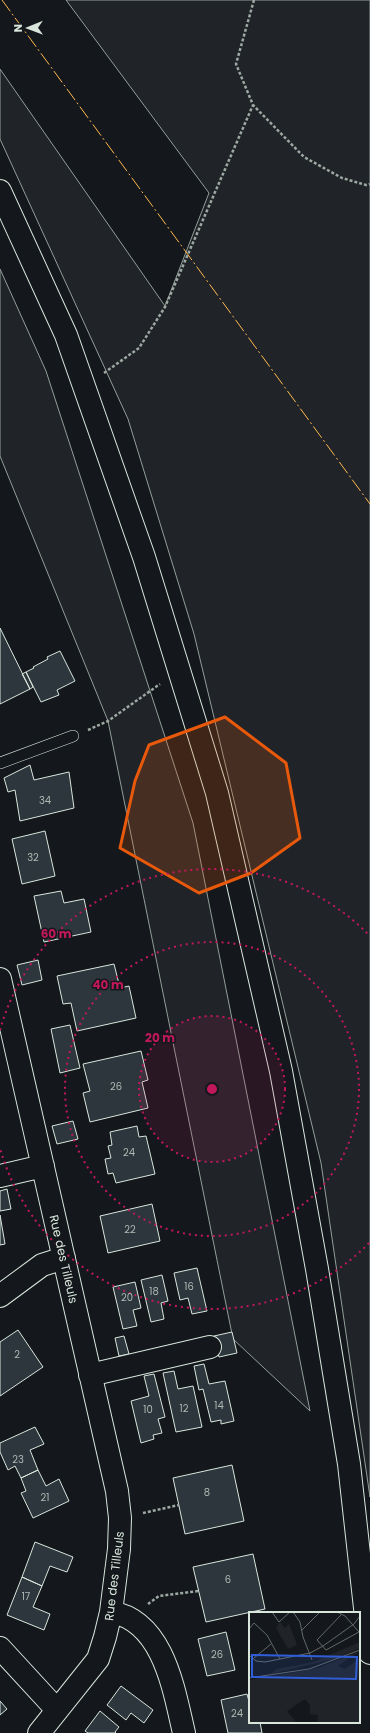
<svg xmlns="http://www.w3.org/2000/svg" width="370" height="1733" viewBox="0 0 370 1733" font-family="Poppins,sans-serif">
  <style>
    .green { fill: #202428; stroke: #939e99 }
    .building { fill: #2c363c; stroke: #d8e6dc }
    .lines { fill: none; stroke-linecap: round; stroke-linejoin: round }
    .service-casing { stroke: #d8e6dc; stroke-width: 12 }
    .minor-casing { stroke: #d8e6dc; stroke-width: 24 }
    .secondary-casing { stroke: #d8e6dc; stroke-width: 24 }
    .path { stroke: #9da8a2; stroke-width: 2.5; stroke-dasharray: 3 2; stroke-linecap: butt }
    .service { stroke: #14181c; stroke-width: 11 }
    .minor { stroke: #14181c; stroke-width: 22 }
    .secondary { stroke: #14181c; stroke-width: 22 }
    .power { stroke: #ffb74d; stroke-width: 1; stroke-dasharray: 14 3 2 3; stroke-linecap: butt }
    .marked { fill: #e8590c; fill-opacity: 0.2; stroke: #e8590c; stroke-width: 3; stroke-linejoin: round }
    .ring { fill: none; stroke: #c2185b; stroke-width: 2; stroke-dasharray: 2 4 }
    .labels { text-anchor: middle; dominant-baseline: central; stroke-width: 3; stroke-linejoin: round; paint-order: stroke }
    .number-label { font-size: 10px; fill: #adbab4 }
    .street-label { font-size: 12px; fill: #d8e6dc; stroke: #14181c }
    .inset-road { fill: none; stroke: #626a69; stroke-width: 1 }
    .view { fill: #305dd8; fill-opacity: 0.15; stroke: #305dd8; stroke-width: 2 }
    .inset-edge { fill: none; stroke: #d8e6dc; stroke-width: 2 }
    .centre { fill: #c2185b; stroke: #14181c; stroke-width: 2 }
    .ring-label { font-size: 12px; text-anchor: middle; font-weight: bold; fill: #c2185b; stroke: #14181c; stroke-width: 3; stroke-linejoin: round; paint-order: stroke }
  </style>
  <rect width="100%" height="100%" fill="#14181c"/>
  <path class="green" d="M66,0H370V1497L321,1163L194,634L128,419L0,139V69L165,306L209,193Z
    M0,269L46,371L193,823L310,1411L233,1339L108,721L0,456Z"/>
  <path class="building" d="M0,628L30,689L0,704Z
    M60,651L75,681L57,690L59,695L41,702L26,672L34,668L33,667L48,659L47,657Z
    M26,672L33,687L30,689L22,674Z
    M30,765L34,780L69,772L74,808L20,821L15,790L8,792L4,778Z
    M45,831L55,876L22,884L12,839Z
    M61,891L64,903L84,899L91,932L44,942L34,896Z
    M38,960L42,980L22,985L17,965Z
    M114,964L120,988L129,986L136,1018L77,1031L71,1003L63,1004L57,976Z
    M70,1025L80,1068L60,1073L51,1029Z
    M141,1051L148,1080L142,1082L148,1108L90,1122L83,1093L90,1091L83,1064Z
    M73,1121L78,1139L57,1144L52,1126Z
    M137,1126L139,1137L146,1136L155,1174L116,1183L113,1173L108,1174L105,1159L111,1158L108,1146L112,1145L110,1132Z
    M7,1189L11,1209L0,1211V1191Z
    M152,1204L160,1241L108,1253L100,1216Z
    M0,1215L5,1244L0,1245Z
    M197,1268L207,1311L192,1314L188,1298L180,1300L174,1273Z
    M162,1275L168,1301L161,1303L164,1319L151,1322L141,1280Z
    M135,1282L141,1308L133,1310L137,1326L123,1329L113,1287Z
    M18,1330L43,1367L0,1396V1342Z
    M232,1332L237,1353L219,1357L214,1336Z
    M124,1336L129,1354L119,1356L115,1338Z
    M204,1364L209,1384L225,1381L234,1421L221,1424V1420L211,1422L203,1389L199,1390L194,1366Z
    M174,1371L178,1389L193,1386L202,1427L176,1432L163,1373Z
    M154,1374L165,1417L158,1419L162,1433L153,1435L154,1439L141,1443L131,1401L149,1396L144,1376Z
    M35,1427L44,1444L30,1450L38,1470L21,1478L15,1466L8,1470L0,1452V1443Z
    M232,1465L244,1521L185,1534L173,1478Z
    M38,1470L46,1486L59,1479L69,1501L33,1518L21,1493L26,1491L21,1478Z
    M35,1542L73,1557L67,1572L50,1566L42,1586L22,1577Z
    M253,1554L265,1609L206,1622L193,1567Z
    M22,1577L42,1586L33,1607L50,1614L44,1630L7,1615Z
    M226,1632L235,1670L207,1676L198,1639Z
    M121,1686L153,1710L144,1723L131,1713L126,1720L107,1705Z
    M247,1694L250,1705V1722H260L262,1733H228L221,1700Z
    M0,1701L7,1709L0,1715Z
    M100,1711L119,1727L115,1732L116,1733H88L85,1731Z"/>
  <g class="lines">
    <g class="service-casing">
      <path id="service" d="M0,763L73,736"/>
    </g>
    <g class="minor-casing">
      <path id="minor" d="M0,979L117,1491L120,1518L119,1549L111,1612L105,1637L98,1659L39,1733
        M0,1176L43,1166
        M0,1296L42,1265L64,1258
        M90,1375L210,1347
        M111,1612C164,1621 174,1691 184,1733
        M0,1648L57,1710"/>
    </g>
    <g class="secondary-casing">
      <path id="secondary" d="M0,191L66,335L144,557L217,793L281,1071L317,1269L349,1464L370,1653"/>
    </g>
    <path class="path" d="M254,0L236,64L253,105L304,157L342,178L366,185L370,184
      M104,373L139,348L165,307L253,105
      M88,730L108,721L160,684
      M143,1513L179,1505
      M148,1604L159,1596L199,1591"/>
    <use href="#service" class="service"/>
    <use href="#minor" class="minor"/>
    <use href="#secondary" class="secondary"/>
    <path class="power" d="M2,0L370,504"/>
  </g>
  <path class="marked" d="M225,717L286,763L300,838L251,873L199,893L120,848L135,781L149,745Z"/>
  <circle cx="212" cy="1089" r="73" fill="#c2185b" fill-opacity=".12"/>
  <g class="ring">
    <circle cx="212" cy="1089" r="73"/>
    <circle cx="212" cy="1089" r="147"/>
    <path d="M369 1243A220 220 0 0 1 0 1148M0 1030A220 220 0 0 1 369 935"/>
  </g>
  <g class="labels">
    <g class="number-label">
      <text x="45" y="800">34</text>
      <text x="33" y="857">32</text>
      <text x="116" y="1086">26</text>
      <text x="129" y="1152">24</text>
      <text x="130" y="1229">22</text>
      <text x="189" y="1286">16</text>
      <text x="154" y="1291">18</text>
      <text x="127" y="1297">20</text>
      <text x="17" y="1354">2</text>
      <text x="219" y="1405">14</text>
      <text x="184" y="1408">12</text>
      <text x="148" y="1409">10</text>
      <text x="18" y="1459">23</text>
      <text x="207" y="1492">8</text>
      <text x="45" y="1497">21</text>
      <text x="228" y="1579">6</text>
      <text x="26" y="1596">17</text>
      <text x="217" y="1654">26</text>
      <text x="237" y="1713">24</text>
    </g>
    <g class="street-label">
      <text transform="translate(64 1259) rotate(77)">Rue des Tilleuls</text>
      <text transform="translate(114 1576) rotate(-83)">Rue des Tilleuls</text>
    </g>
  </g>
  <g transform="translate(249 1612)">
    <rect width="111" height="111" fill="#14181c"/>
    <path d="M31,10L36,16L40,12L48,33L39,37L27,16ZM111,30V36L85,47L22,62L27,57L64,50ZM111,39L89,54L96,57L111,46V108L109,111H68L69,103L61,102V93L56,87L38,99L48,111H0V68L69,56Z" fill="#202428"/>
    <path class="inset-road" d="M23,0L30,10L41,0M44,0L51,10L54,25L63,48M88,0L96,4L110,20L77,38L68,28L92,3M0,17L5,11L18,23L31,47M53,18L71,0M0,43L7,49L16,50L61,41L74,34L105,12L111,4M5,46L22,32M0,66L60,57L111,38"/>
    <path class="view" d="M3,43L108,45L107,67L3,65Z"/>
    <rect width="111" height="111" class="inset-edge"/>
  </g>
  <circle cx="212" cy="1089" r="6" class="centre"/>
  <g class="ring-label">
    <text x="56" y="938">60 m</text>
    <text x="108" y="989">40 m</text>
    <text x="160" y="1042">20 m</text>
  </g>
  <g transform="translate(28 28) rotate(269)" stroke="#14181c" stroke-width="3" paint-order="stroke">
  <path d="M0-3L7 15L0 10L-7 15Z" fill="#d8e6dc"/>
  <text y="-6" font-size="11" font-weight="bold" text-anchor="middle" fill="#d8e6dc">N</text>
  </g>
</svg>
